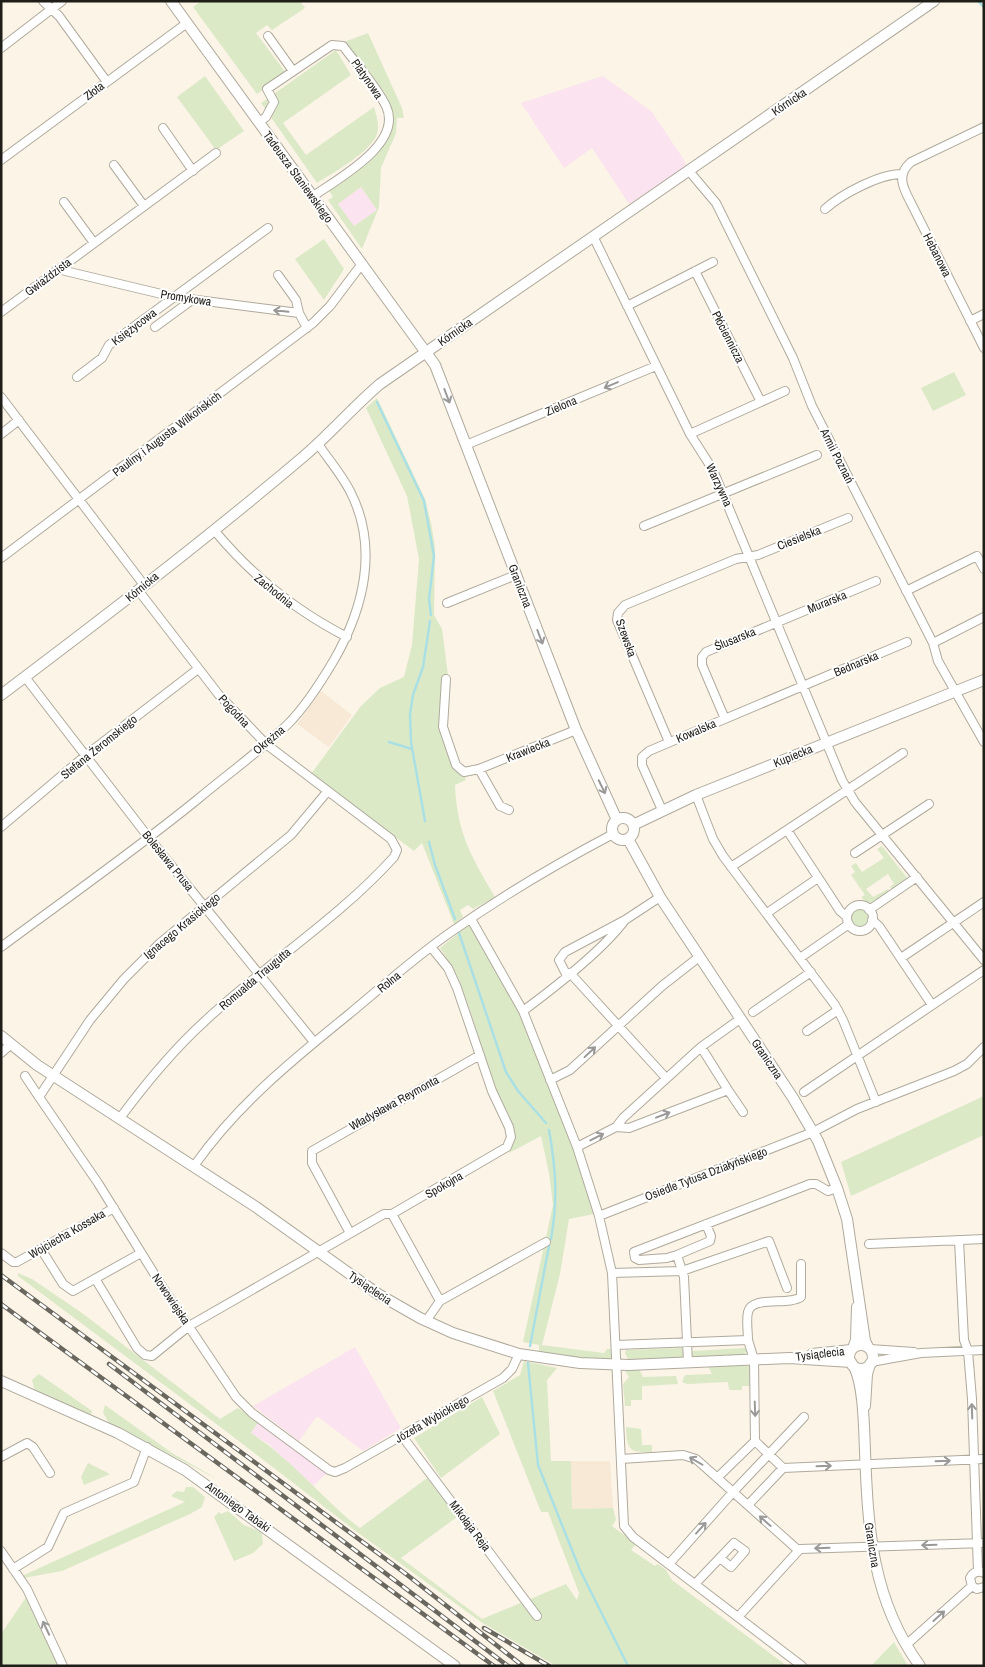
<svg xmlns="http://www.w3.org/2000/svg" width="985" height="1667" viewBox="0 0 985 1667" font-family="'Archivo Narrow',sans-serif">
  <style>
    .industrial { fill: #fbe3f0 }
    .education { fill: #f7e9d5 }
    .green { fill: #dce9c7; fill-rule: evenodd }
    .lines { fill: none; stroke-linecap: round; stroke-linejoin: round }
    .stream { stroke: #aae0e4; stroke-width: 2.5 }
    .minor-casing { stroke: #b0aa9d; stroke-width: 10 }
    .tertiary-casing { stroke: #b0aa9d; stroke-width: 12 }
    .minor { stroke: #fff; stroke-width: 8 }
    .tertiary { stroke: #fff; stroke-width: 10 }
    .rail-casing { stroke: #6a675f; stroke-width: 4.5 }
    .rail { stroke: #fff; stroke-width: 2.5; stroke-dasharray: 8; stroke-linecap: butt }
    .oneway { stroke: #9a9997 }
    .labels { text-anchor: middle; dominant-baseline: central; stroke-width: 4; stroke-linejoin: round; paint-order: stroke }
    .street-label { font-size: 12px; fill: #1f1d18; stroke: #fff }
  </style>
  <rect width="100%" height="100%" fill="#fbf4e7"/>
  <path class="industrial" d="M603,76L652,112L684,160L686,166L629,204L592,148L564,168L521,103Z
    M361,187L377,210L354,226L338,204Z
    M355,1347L401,1428L363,1451L317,1416L299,1441L253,1406Z
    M258,1422L327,1473L313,1486L270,1445L251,1433Z"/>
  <path class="education" d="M321,691L352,715L329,747L297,724Z
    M571,1461H610L613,1508L572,1509Z"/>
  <path class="green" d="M201,1H300L305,8L272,30L267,25L256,33L286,73L257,94L193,7Z
    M368,33L402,108L404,118H397L396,133L381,168L379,207L362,249L328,200L333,197L328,189L378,152L390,131L381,94L344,42ZM361,187L377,210L354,226L338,204Z
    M336,50L351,75L283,123L306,155L374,107C376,115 380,125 377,134C371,152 334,172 317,183L261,103Z
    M205,76L244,131L216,150L177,97Z
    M324,239L344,269L324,300L295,259Z
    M954,372L966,395L933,411L921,388Z
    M377,398L425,499L431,523L435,547L434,615L442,629L449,683L446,721L466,780L455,785C457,833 471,856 495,897L473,909L468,905L460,910L463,917L454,924L422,843L414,851L311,774L361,706L380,688L404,677L412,645L419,559L407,496L366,408Z
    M882,846L908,879L892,890L890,887L894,884L888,874L866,889L873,897L888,889L890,892L868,904L861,897L865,895L851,875L855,872L851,866L856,863L862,872L884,858L877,849Z
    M849 918a10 10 0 1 1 20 0a10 10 0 1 1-20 0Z
    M470,924L520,1014L574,1149L594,1214L569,1219L560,1274L542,1345L604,1353L607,1349H612V1357L608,1361L539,1354V1345L523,1342L553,1205L549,1173L541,1136L509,1153L515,1137C508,1122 500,1107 495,1091C479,1043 469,990 440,948Z
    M984,1096V1135L851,1196L841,1162Z
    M1,1260L18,1273L32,1279L82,1313L220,1419L238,1408L258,1422L251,1433C292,1459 322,1499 360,1528L427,1478L457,1517L401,1558L482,1619L566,1584L577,1600L579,1593L548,1512H541L493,1391L520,1375L524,1361L557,1368L547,1380L551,1461H571L572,1509L613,1508L616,1520L612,1526L636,1544L631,1550L655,1566L658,1564L666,1570L672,1580L787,1666H556L481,1622L357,1532L223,1429L18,1276V1273Z
    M682,1348L685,1354L680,1359L629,1361L625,1353L626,1350Z
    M745,1348L747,1351L742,1356L695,1358L691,1353L693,1351Z
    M708,1366H750L752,1386H742V1390H729L728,1382L687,1384L682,1382L685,1375L712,1374Z
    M639,1369L643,1377L676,1376L678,1384L642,1386V1400H631V1406H625L623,1384L629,1377L625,1371Z
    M39,1374L92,1411V1413L89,1415L35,1391L32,1380Z
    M482,1397L500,1434L441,1478L414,1438Z
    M105,1405L172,1453L219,1480L109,1423L103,1413Z
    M626,1427L641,1429L642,1445H652V1452C629,1453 627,1450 626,1427Z
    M88,1463L110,1474L84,1485L81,1477Z
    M186,1487H193L205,1497L202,1507L190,1514L62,1571L24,1578V1575L185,1502L171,1496L177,1491L184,1492Z
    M228,1511L244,1525L259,1531L262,1534L263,1544L253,1553L234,1561L214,1517L219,1512L221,1514Z
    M27,1596L59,1664L1,1666V1634Z
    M894,1642L908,1666H871Z"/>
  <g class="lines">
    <path class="stream" d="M978,1L984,7
      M377,402L424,501L434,556L429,599L431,615
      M389,742L412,749
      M425,821L411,742L410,714L413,695L423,667L430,621
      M429,842L435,865L455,919
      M459,933L506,1072L518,1091L546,1123
      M549,1130C556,1169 558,1200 551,1239
      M530,1346L549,1246
      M528,1363L538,1465L580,1570L628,1666"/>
    <g class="minor-casing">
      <path id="minor" d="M43,1L59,16L107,82
        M268,36L293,71
        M1,48L62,1
        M259,122L266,117L274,102L267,89L332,45L343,46C357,65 375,84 386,106C404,144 337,179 312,197
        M984,127L911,162C897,174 902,186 910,201L984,348
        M163,128L193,171
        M1,160L187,23
        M114,165L144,206
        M689,171L716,203L793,358L812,406L933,643L938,661L984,742
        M64,202L94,243
        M825,209C842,194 879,174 902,174
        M593,236L690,434L713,470L842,780L855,802L984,960
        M57,269L174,297L299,313L307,328
        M695,271L761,402
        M278,275L296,300L299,313
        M627,306L713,262
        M1,312L216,153
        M970,321L984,314
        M155,327L192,300
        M77,377L102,358L109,345L268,228
        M1,397L144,585
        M1,434L19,420
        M690,434L785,391
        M466,445L656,366
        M644,526L817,455
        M214,530C252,576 294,610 347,637
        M1,558L313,323L330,306L361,265
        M906,591L977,556L984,569
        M447,603L516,575
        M933,643L984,617
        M25,677L149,838L314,1042
        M446,679L443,727L456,765L464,772L479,769L576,730
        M725,719L702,665V657L706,652L876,581
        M669,742L617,620L618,613L625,605L736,559L758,555L848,518
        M479,769L500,806L509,810
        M327,792L291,835L160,943L124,979L90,1020L39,1097L98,1183L163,1288L236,1397L252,1413L329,1470L335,1472L345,1468L503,1378L512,1369L519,1354
        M696,795L713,839L723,856L835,1005L843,1020L876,1102
        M662,810L642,765V757L649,751L907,642
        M1,827L85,756L198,669
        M787,830L840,911L847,917
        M855,853L929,804
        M731,867L903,753
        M847 918a13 13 0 1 1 26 0a13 13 0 1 1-26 0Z
        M869,910L917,877
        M767,913L818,878
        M471,919L523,1011L577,1147L599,1216L612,1273L624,1526L633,1537L802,1666
        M872,920L879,926L932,1005
        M1,947C67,898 134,851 198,799C228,774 260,751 288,724C306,706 321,682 334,660C364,608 379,547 350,491C341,474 329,460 318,444
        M800,958L849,924
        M901,958L984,902
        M570,973L666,1078
        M567,976L559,960L565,952L625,920L660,897
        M523,1011C554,988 603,950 625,920
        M753,1012L811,972
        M807,1031L838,1010
        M1,1053L10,1045
        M25,1076L39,1097
        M550,1080L570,1070L662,986L699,957
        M728,1090L743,1112
        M804,1092L984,970
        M120,1118C146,1083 173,1050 205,1021C266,964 338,919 394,857L397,850L391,839L266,744L219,695L138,590
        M616,1127L629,1128L728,1090L701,1047
        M577,1147L616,1127L623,1118L701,1047L740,1019
        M194,1166C236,1106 291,1061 348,1015C382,987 415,957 451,932C502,896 558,863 613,834
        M392,1214L440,1301
        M599,1216L813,1132L857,1109L954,1071L967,1064L984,1047
        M350,1233L312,1163V1151L480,1055
        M959,1240L964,1340L968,1351L972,1399L978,1571
        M869,1244L984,1239
        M41,1249L63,1284L73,1291L141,1253
        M1,1253L13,1262H17L114,1208
        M677,1255L710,1241L711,1236L706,1224
        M612,1273L682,1271L769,1241L787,1288
        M96,1280L137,1348L145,1355L152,1356L189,1326L384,1214H392L507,1147L511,1137L509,1127L492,1091L457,988L448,968L431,947
        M426,1321L440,1301L546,1242
        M748,1340C748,1331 746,1320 748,1312C752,1295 788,1306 801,1297V1264
        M616,1345L748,1340L754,1360L755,1441L717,1478
        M870,1349L914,1352
        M871,1362L921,1353L984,1350
        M688,1363L684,1277L677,1255L667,1258L639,1260L635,1258L634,1252L810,1184H816L828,1191L837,1188
        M402,1436L537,1616
        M755,1441L783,1468
        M1,1457L27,1443L33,1447L50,1473
        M621,1459L683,1455L696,1459L798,1550
        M748,1505L783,1468L984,1459
        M1,1551L27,1589L63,1666
        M669,1564L733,1492L804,1417
        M13,1569L48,1547L64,1513L134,1482L147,1447
        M695,1584L734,1543L745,1551L731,1567L720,1558
        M972,1586L970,1578C973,1572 978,1570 984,1573
        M972,1586L977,1589L984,1587
        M738,1617L800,1549L984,1543
        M906,1645L972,1586"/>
    </g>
    <g class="tertiary-casing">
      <path id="tertiary" d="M171,1L435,365L576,730L617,820
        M1,695C103,618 205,540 303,457C330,434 353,407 380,384L934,1
        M612 829a11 11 0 1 1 22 0a11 11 0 1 1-22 0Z
        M633,825L696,795L984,680
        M628,839L660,897L793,1098L818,1141L837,1188L847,1219L865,1341L868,1347
        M1,1036L37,1065L256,1207L378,1294L420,1318L453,1333L519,1354L580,1363L629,1365L789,1358L851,1362
        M849 1357a12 12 0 1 1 24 0a12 12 0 1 1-24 0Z
        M853,1348L856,1340L857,1307
        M812,1354L851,1350
        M853,1365C864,1383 864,1429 865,1451C868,1530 872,1600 920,1666
        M1,1381L118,1433L185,1470L455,1666
        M865,1406L867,1374L870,1364"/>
    </g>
    <use href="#minor" class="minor"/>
    <use href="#tertiary" class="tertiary"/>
    <g class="rail-casing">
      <path id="rail" d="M1,1275L406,1574L523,1666
        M1,1304L494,1666
        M109,1364L508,1666
        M484,1628L549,1666"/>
    </g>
    <use href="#rail" class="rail"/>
  </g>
  <defs><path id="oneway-shaft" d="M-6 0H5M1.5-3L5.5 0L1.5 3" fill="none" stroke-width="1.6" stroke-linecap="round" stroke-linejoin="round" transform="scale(1.25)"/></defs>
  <g class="oneway">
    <use href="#oneway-shaft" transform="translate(281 311) rotate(-174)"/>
    <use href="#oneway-shaft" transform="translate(611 385) rotate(157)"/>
    <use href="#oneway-shaft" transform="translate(447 396) rotate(69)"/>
    <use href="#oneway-shaft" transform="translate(540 637) rotate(69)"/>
    <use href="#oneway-shaft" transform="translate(602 787) rotate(64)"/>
    <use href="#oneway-shaft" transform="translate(590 1052) rotate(-43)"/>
    <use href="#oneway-shaft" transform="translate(663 1115) rotate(-21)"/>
    <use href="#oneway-shaft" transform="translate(597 1137) rotate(-27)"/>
    <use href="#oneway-shaft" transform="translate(755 1409) rotate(88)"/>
    <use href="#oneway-shaft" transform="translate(972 1411) rotate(-92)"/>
    <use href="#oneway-shaft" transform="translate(696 1461) rotate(-150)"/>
    <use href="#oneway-shaft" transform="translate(943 1461) rotate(-2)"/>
    <use href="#oneway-shaft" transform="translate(824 1466) rotate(-2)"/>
    <use href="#oneway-shaft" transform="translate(765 1521) rotate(-138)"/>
    <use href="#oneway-shaft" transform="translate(701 1528) rotate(-48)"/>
    <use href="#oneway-shaft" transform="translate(929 1545) rotate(178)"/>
    <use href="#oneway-shaft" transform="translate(822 1548) rotate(178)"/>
    <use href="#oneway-shaft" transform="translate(939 1616) rotate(-42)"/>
    <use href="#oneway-shaft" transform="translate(46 1628) rotate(-115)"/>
  </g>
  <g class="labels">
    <g class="street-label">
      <text transform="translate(367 79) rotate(55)">Platynowa</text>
      <text transform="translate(94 91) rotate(-37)">Złota</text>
      <text transform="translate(789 102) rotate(-34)">Kórnicka</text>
      <text transform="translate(298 177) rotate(54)">Tadeusza Staniewskiego</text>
      <text transform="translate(937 255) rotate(63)">Hebanowa</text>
      <text transform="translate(48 277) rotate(-37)">Gwiaździsta</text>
      <text transform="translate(186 298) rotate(9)">Promykowa</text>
      <text transform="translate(134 327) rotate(-37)">Księżycowa</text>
      <text transform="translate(455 332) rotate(-35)">Kórnicka</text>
      <text transform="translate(728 337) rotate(63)">Płóciennicza</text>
      <text transform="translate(561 406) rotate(-23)">Zielona</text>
      <text transform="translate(167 434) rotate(-37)">Pauliny i Augusta Wilkońskich</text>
      <text transform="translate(837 456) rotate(63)">Armii Poznań</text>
      <text transform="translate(719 485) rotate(65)">Warzywna</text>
      <text transform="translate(799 538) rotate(-22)">Ciesielska</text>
      <text transform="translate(520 586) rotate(69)">Graniczna</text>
      <text transform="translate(142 587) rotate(-39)">Kórnicka</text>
      <text transform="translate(274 591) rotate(39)">Zachodnia</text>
      <text transform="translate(827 602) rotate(-22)">Murarska</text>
      <text transform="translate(626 638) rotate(70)">Szewska</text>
      <text transform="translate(735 639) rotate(-22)">Ślusarska</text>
      <text transform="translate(856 664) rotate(-23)">Bednarska</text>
      <text transform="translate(234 711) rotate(47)">Pogodna</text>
      <text transform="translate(696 731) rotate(-23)">Kowalska</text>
      <text transform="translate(269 740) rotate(-40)">Okrężna</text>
      <text transform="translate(99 747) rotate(-39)">Stefana Żeromskiego</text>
      <text transform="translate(528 750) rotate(-22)">Krawiecka</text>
      <text transform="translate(793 756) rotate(-22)">Kupiecka</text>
      <text transform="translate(168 861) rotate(51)">Bolesława Prusa</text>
      <text transform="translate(182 926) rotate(-40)">Ignacego Krasickiego</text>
      <text transform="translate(255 979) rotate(-40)">Romualda Traugutta</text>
      <text transform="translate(389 982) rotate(-39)">Rolna</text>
      <text transform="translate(767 1059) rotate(56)">Graniczna</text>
      <text transform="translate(394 1103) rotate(-29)">Władysława Reymonta</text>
      <text transform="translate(706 1174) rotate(-21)">Osiedle Tytusa Działyńskiego</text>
      <text transform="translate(444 1185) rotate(-30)">Spokojna</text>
      <text transform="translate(67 1234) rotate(-30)">Wojciecha Kossaka</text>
      <text transform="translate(370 1288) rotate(34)">Tysiąclecia</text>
      <text transform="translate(171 1299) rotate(56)">Nowowiejska</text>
      <text transform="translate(820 1354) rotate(-7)">Tysiąclecia</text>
      <text transform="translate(432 1419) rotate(-30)">Józefa Wybickiego</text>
      <text transform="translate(238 1507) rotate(36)">Antoniego Tabaki</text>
      <text transform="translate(470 1526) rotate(53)">Mikołaja Reja</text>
      <text transform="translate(872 1545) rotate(81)">Graniczna</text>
    </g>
  </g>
  <rect width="985" height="1667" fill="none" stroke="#1f1d18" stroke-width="5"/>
</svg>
